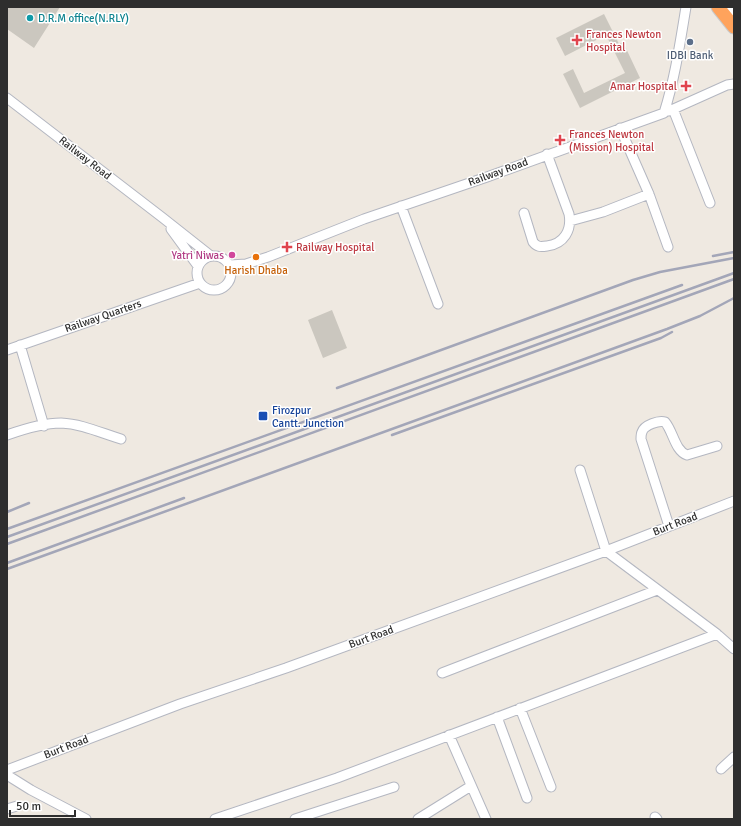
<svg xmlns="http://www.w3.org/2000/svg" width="741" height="826" viewBox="0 0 741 826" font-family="Signika,sans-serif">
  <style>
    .building { fill: #cbc7bf }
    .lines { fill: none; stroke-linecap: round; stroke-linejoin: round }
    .minor-casing { stroke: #b4b7c1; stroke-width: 11 }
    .highway-casing { stroke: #c9c9c9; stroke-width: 15 }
    .minor { stroke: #fff; stroke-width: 9 }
    .highway { stroke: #ffa35c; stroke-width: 13 }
    .rail { stroke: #a3a6b8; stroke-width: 2.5 }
    .culture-dot { fill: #0f9aa8; stroke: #fff; stroke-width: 1.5 }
    .health-dot { fill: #e0444e; stroke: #fff; stroke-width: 1.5 }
    .service-dot { fill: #5c6f8a; stroke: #fff; stroke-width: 1.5 }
    .hotel-dot { fill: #d1479c; stroke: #fff; stroke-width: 1.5 }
    .food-dot { fill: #e8710a; stroke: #fff; stroke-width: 1.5 }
    .transit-dot { fill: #1a4fb4; stroke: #fff; stroke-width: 1.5 }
    .labels { text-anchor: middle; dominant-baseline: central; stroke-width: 3; stroke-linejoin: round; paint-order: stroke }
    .culture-label { font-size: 11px; fill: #0d838f; stroke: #fff; text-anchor: start }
    .health-label { font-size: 11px; fill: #be3a42; stroke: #fff; text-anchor: start }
    .service-label { font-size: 11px; fill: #4e5e75; stroke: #fff }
    .street-label { font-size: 11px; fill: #2e2e2e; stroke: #fff }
    .hotel-label { font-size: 11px; fill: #b23c85; stroke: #fff; text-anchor: end }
    .food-label { font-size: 11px; fill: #c56008; stroke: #fff }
    .transit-label { font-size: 11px; fill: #164399; stroke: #fff; text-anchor: start }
  </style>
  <rect width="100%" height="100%" fill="#efe9e1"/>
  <path class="building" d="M7,7H60L34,48L7,29Z
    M604,14L619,44L623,42L640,78L580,108L563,74L573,69L584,93L625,73L606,35L565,56L556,38Z
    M332,310L347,348L323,358L308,320Z"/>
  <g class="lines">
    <g class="minor-casing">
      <path id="minor" d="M731,7L734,12
        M7,98L163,218L211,256
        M673,109L710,203
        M669,111L727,85L734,84
        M620,128L649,194L668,247
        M401,206L438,304
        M524,213L533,242C537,247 540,247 547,246C564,244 572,230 569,214L547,154
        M570,221L603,212L649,194
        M171,229L198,266
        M197 273a17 17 0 1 1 34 0a17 17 0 1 1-34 0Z
        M230,265L246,264L268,257L364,219L487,177L664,113C675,78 680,43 686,7
        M20,345L44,426
        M7,350L200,283
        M7,435C24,429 43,423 61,423C82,424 101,433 121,439
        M580,470L606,551L717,634L734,649
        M669,526L641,439C641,436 641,434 642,432C644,425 659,420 665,422C673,431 675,451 687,455L717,446
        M442,673L657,590
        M520,708L551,787
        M497,717L527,798
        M449,735L486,819
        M721,769L734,757
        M7,770L180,704L286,668L606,551L734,501
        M7,775L31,790L86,819
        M7,809L17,806
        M655,817L657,819
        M215,819L337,778L717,634
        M295,819L394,787
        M418,819L471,786"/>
    </g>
    <g class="highway-casing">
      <path id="highway" d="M718,7L734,27"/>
    </g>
    <use href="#minor" class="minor"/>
    <use href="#highway" class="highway"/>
    <path class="rail" d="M713,256L734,252
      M337,388L633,280L660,272L734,258
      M392,435L661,338L672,332
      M7,512L29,503
      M7,529L682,285
      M7,537L734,273
      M7,544L734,279
      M7,563L184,498
      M7,569L667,329L700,316L734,298"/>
  </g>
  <circle class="culture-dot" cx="30" cy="18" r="4"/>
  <g class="health-dot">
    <path d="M575 34h4v4h4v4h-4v4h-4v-4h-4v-4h4z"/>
    <path d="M684 80h4v4h4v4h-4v4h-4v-4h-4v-4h4z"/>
    <path d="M558 134h4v4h4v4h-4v4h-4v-4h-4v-4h4z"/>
    <path d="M285 241h4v4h4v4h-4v4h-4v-4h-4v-4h4z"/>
  </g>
  <circle class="service-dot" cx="690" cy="42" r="4"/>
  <circle class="hotel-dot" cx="232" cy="255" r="4"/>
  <circle class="food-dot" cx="256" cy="257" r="4"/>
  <rect class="transit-dot" x="258" y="411" width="10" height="10" rx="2"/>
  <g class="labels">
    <g class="culture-label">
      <text x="38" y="18">D.R.M office(N.RLY)</text>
    </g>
    <g class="health-label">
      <text x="586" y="34">Frances Newton<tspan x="586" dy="13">Hospital</tspan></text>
      <text x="677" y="86" text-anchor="end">Amar Hospital</text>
      <text x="569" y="134">Frances Newton<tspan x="569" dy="13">(Mission) Hospital</tspan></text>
      <text x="296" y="247">Railway Hospital</text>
    </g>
    <g class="service-label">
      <text x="690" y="55">IDBI Bank</text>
    </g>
    <g class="street-label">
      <text transform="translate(85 158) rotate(38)">Railway Road</text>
      <text transform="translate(498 172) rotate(-20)">Railway Road</text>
      <text transform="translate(103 316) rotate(-19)">Railway Quarters</text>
      <text transform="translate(675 524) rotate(-21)">Burt Road</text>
      <text transform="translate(371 637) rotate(-20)">Burt Road</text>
      <text transform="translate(66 747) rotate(-21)">Burt Road</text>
    </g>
    <g class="hotel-label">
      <text x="224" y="255">Yatri Niwas</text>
    </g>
    <g class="food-label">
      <text x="256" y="270">Harish Dhaba</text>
    </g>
    <g class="transit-label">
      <text x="272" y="410">Firozpur<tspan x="272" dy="13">Cantt. Junction</tspan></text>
    </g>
  </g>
  <rect width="741" height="826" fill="none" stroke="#2e2e2e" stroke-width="16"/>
  <path d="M10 810v6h65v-6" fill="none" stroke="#2e2e2e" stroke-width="2"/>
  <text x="16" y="810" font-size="12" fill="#2e2e2e" stroke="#ffffff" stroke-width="3" paint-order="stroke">50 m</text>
</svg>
